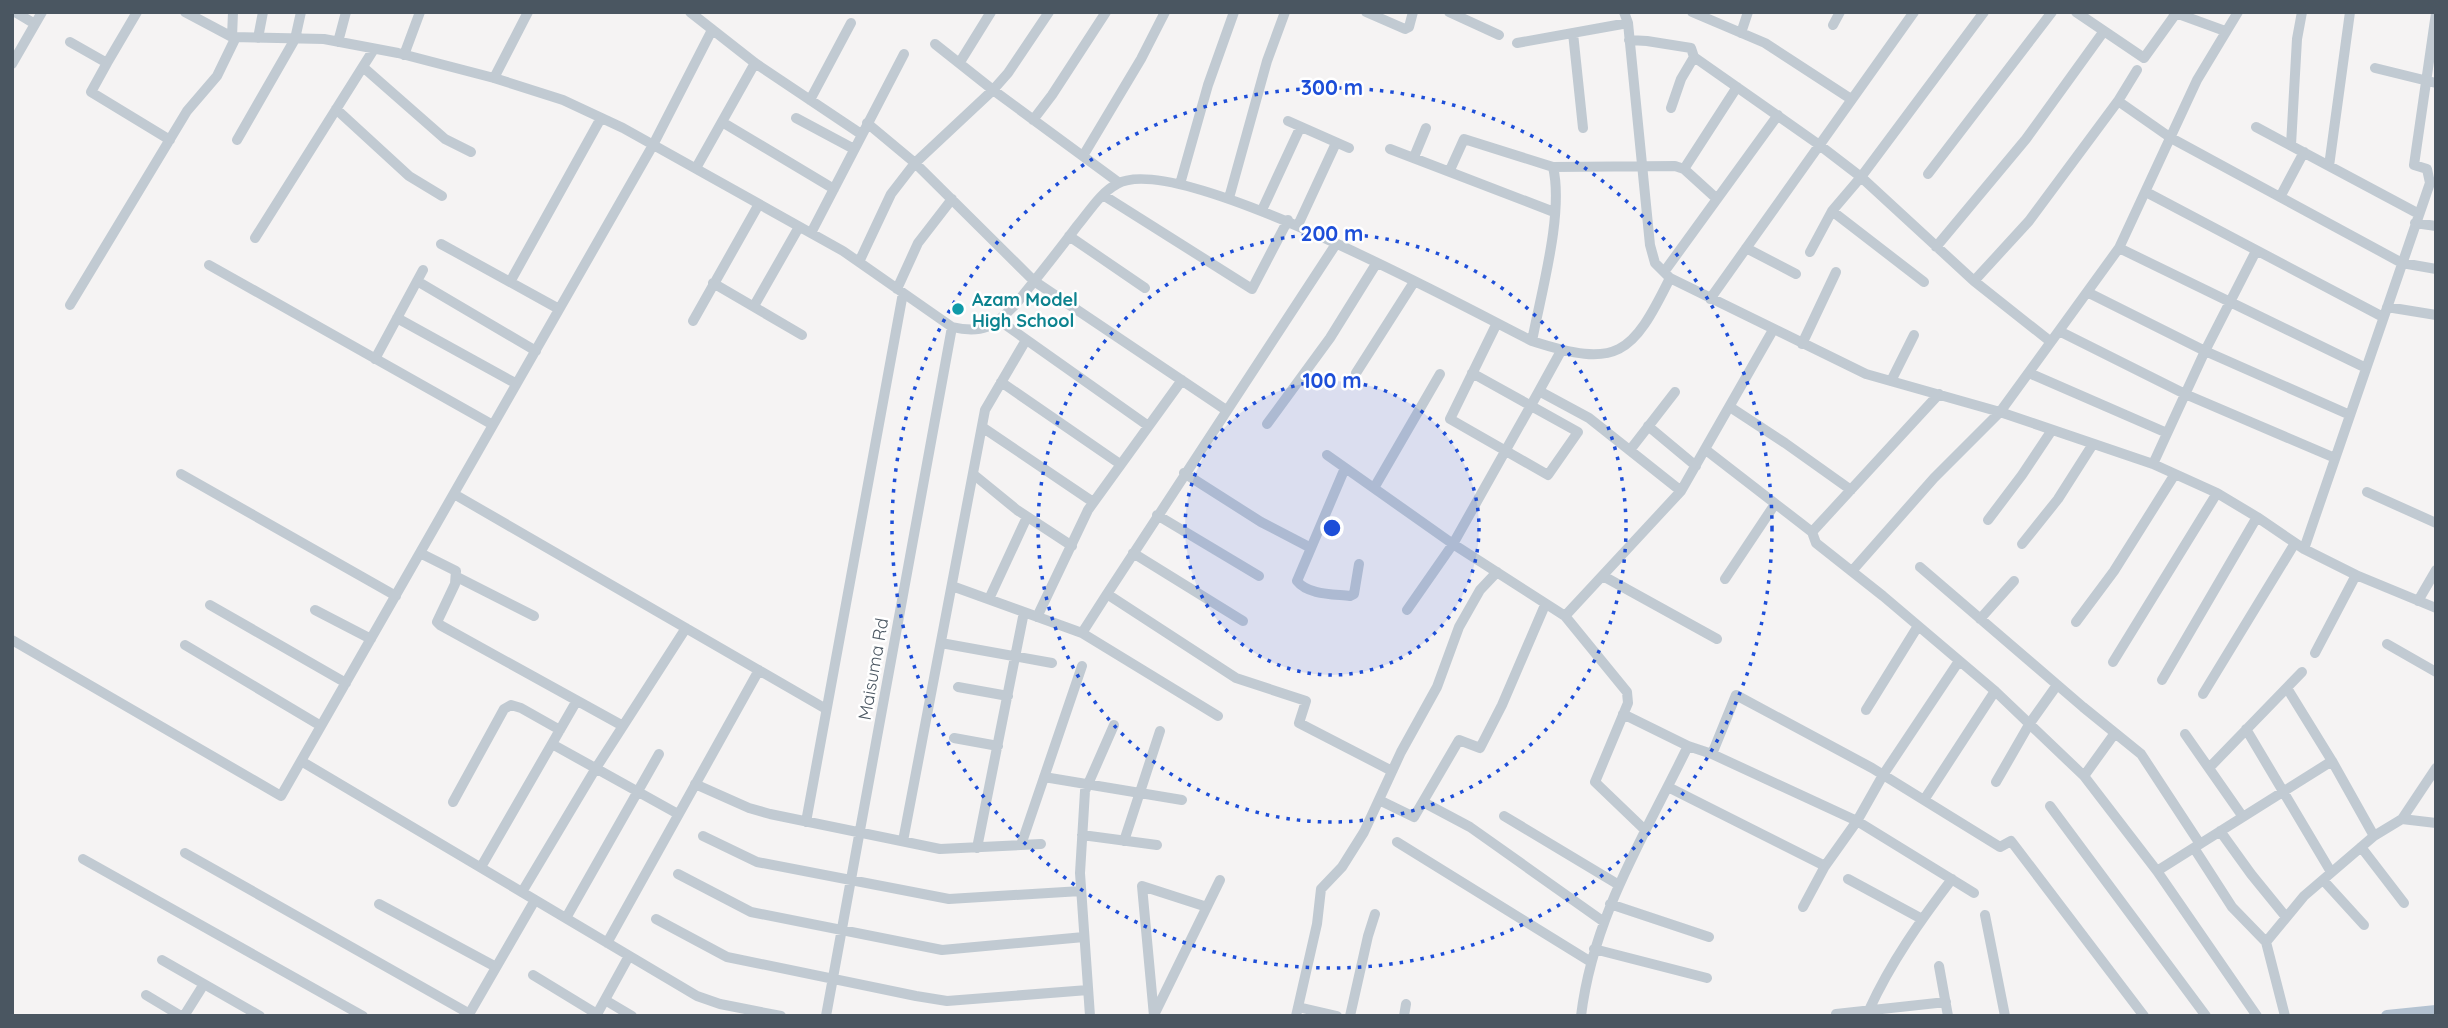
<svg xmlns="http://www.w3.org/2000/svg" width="2448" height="1028" viewBox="0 0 2448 1028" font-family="Quicksand,sans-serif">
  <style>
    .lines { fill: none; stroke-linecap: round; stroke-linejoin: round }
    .minor { stroke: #c1cad2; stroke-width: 10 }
    .major { stroke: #b3c2d1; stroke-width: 12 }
    .ring { fill: none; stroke: #1d4ed8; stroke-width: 3.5; stroke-dasharray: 3.5 7 }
    .culture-dot { fill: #0f9aa8; stroke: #fff; stroke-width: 2.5 }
    .labels { text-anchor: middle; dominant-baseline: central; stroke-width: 5; stroke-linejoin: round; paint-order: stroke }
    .culture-label { font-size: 18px; font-weight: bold; fill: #0d838f; stroke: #fff; text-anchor: start }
    .street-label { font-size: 18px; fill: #4a5661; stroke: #fff }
    .centre { fill: #1d4ed8; stroke: #fff; stroke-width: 3.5 }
    .ring-label { font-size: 21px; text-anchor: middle; font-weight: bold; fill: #1d4ed8; stroke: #fff; stroke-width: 5; stroke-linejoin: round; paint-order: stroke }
  </style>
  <rect width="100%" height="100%" fill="#f5f3f3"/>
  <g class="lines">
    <path class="minor" d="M15,12L35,24
      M185,12L232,37L324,39L398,53L494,78L563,100L623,128L843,251L952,327C982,334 994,327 1015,305C1036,279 1057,253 1077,226C1089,212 1100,193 1117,184C1177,149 1466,308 1532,341C1618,369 1632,355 1670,278
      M690,12L755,63L861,134
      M1366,12L1405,29L1409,27L1413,12
      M1449,12L1499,35
      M1624,12L1628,23L1650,245L1655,263L1670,278L1866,374L2000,412L2153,464L2217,493L2257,517L2304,549L2356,575L2436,608
      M1692,12L1765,43L1851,99
      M2076,12L2144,58L2177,12
      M2173,12L2225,31
      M1833,25L1840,12
      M1573,33L1583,128
      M1741,33L1748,12
      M232,37L233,12
      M258,38L263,12
      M1629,40L1647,41L1691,48L1694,57L1818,144L1861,177L1974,281L2051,342
      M70,42L107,63L91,92L170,140
      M338,42L346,12
      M1517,43L1628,23
      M935,44L993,90L1118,182
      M404,55L420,12
      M960,62L991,12
      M107,63L137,12
      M12,64L42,12
      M363,67L445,139L471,152
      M2375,68L2436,83
      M494,78L528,12
      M810,100L851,23
      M2118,101L2171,138L2402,263L2436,269
      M1671,108L1681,79L1694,57
      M336,109L409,176L442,196
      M796,118L854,149
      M1033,120L1052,95L1106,12
      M1288,121L1349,148
      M722,122L834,189
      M867,123L915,163L1034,281L1226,410
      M2256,127L2419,214
      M237,140L295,39L301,12
      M2291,145L2297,39L2302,12
      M1390,149L1554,212
      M1083,156L1141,59L1165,12
      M1414,157L1426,128
      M2329,166L2350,12
      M1553,167L1675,166L1684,169L1717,199
      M696,168L755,63
      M1684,169L1737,87
      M1450,170L1464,139L1553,167C1564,213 1541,293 1532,341
      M1928,174L2052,12
      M1180,184L1208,85L1234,12
      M2146,192L2383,317
      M1103,195L1252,289L1288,220
      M2280,197L2304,152
      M1229,198L1267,61L1285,12
      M1262,210L1300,128
      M1832,211L1924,282
      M2415,223L2436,226
      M1298,225L1336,143
      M811,233L904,54
      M1069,236L1145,288
      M255,238L374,49
      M441,244L559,309
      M1936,247L2026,139L2104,31
      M1746,248L1796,274
      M2119,248L2366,368
      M1810,252L1832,211L1861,177L1984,12
      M859,262L891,194L915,163L993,90L1008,73L1049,12
      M209,265L493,425
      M1664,272L1778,115
      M417,281L536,351
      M1974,281L2029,221L2118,101L2137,70
      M510,282L601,118
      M713,283L802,335
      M897,289L918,243L952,199
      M2087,292L2205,351L2350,415
      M1710,299L1914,12
      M70,305L187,111L217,76L236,37
      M754,306L799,227
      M2387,307L2436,315
      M397,318L515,383
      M693,321L759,204
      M1000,321L1147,425
      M2059,331L2185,394L2335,458
      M1802,344L1836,272
      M1561,351L1539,391L1589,418L1681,491
      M375,359L423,270
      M1356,373L1414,282
      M1472,373L1578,432L1548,475L1450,419L1497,323
      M2029,373L2167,433
      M1891,381L1914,335
      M1001,382L1120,464
      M1730,407L1785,443L1851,490
      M1267,424L1330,338L1376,264
      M1648,426L1696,466
      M982,427L1093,502
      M1630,450L1675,392
      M1706,450L1812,532L1816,543L1883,596L1995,691L2084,776L2157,871L2257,1016
      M1327,455L1453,544L1565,616L1627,692L1628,703L1595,782L1645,830
      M2153,464L2205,351L2256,251
      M1345,468L1297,581C1308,595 1333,594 1350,596L1354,594L1359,564
      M1184,473L1261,522L1311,548
      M181,474L396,596
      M973,474L1017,510L1072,546
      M1374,488L1440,374
      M2367,492L2436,523
      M454,494L826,709
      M1157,515L1259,576
      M1988,520L2022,475L2052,430
      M1812,532L1939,394
      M2022,544L2058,499L2093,444
      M2304,549L2430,183L2427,169L2414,165L2436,13
      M420,553L456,571L455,584L437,622L440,625L623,726
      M1133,553L1243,621
      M1920,567L2083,707L2141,754L2200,844
      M1852,571L1934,478L2000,412L2119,248L2197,80L2238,12
      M1603,576L1717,639
      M457,577L534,616
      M1725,579L1775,504
      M952,586L1082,633L1218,716
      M1107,594L1336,244
      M989,599L1027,517
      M2418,601L2436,570
      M210,605L346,683
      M315,610L371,639
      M1407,610L1453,544L1539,391
      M1565,616L1681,491L1773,330
      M1037,617L1088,510L1182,380
      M1980,619L2014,581
      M2076,622L2114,571L2175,474
      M1082,633L1107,594L1236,678L1306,701L1299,723L1392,771
      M12,640L281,796L653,145L712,30
      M941,643L1052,663
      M2387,644L2436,672
      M185,645L321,726
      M2315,653L2356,575
      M2113,662L2217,493
      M2162,680L2257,517
      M958,687L1008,696
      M2287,688L2332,761L2374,836
      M2203,694L2295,543
      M1866,710L1918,626
      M1623,714L1688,746L1712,754L1857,821L1974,893
      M2246,729L2331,872
      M2185,734L2243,817
      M954,738L998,746
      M552,744L678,814
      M1712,754L1736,695L1872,768L2000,847L2011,841L2144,1016
      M301,761L697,996L720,1004L781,1016
      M2209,768L2302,672
      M2084,776L2115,733
      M1044,777L1182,800
      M1996,782L2030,723L2057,685
      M695,784L749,808L770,814L940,849L1041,844
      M1668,787L1825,866L1803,907
      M1379,800L1414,817L1459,740L1480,748L1502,705L1545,605
      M1924,800L1995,691
      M453,802L504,709L511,705L521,708L560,730
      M1423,802L1470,827L1604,922
      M2050,806L2206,1016
      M1504,816L1619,885
      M2402,819L2436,823
      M806,822L903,293
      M2220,831L2251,874L2286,917
      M1082,835L1157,845
      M703,836L757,862L949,899L1081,891
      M903,841L985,410L1026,340
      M1124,841L1160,731
      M1397,842L1591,962
      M1021,845L1082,666
      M2361,847L2404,903
      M977,848L1024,612
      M2194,848L2232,907L2266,942L2285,1016
      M185,853L470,1014
      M83,859L363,1016
      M1825,866L1857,821L1883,775L1959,661
      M481,867L576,702
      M2157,871L2332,761
      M678,874L751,912L942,950L1084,937
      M1848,879L1922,919
      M2323,880L2364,925
      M522,892L596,768L686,628
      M379,904L496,967
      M1610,904L1709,937
      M1985,915L2005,1016
      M566,918L659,754
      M656,919L727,957L916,996L947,1001L1088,990
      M2266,942L2304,896L2374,836L2402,819L2436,768
      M607,943L759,670
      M1594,949L1707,978
      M162,960L260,1016
      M1939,966L1948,1016
      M533,975L597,1014
      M146,995L181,1016
      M605,1000L632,1016
      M1298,1007L1337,1016
      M1869,1010C1891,962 1920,921 1952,879
      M1836,1014L1946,1002
      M1154,1015L1220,880
      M184,1016L204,984
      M468,1016L535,900
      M596,1016L629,956
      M826,1016L952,327
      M1090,1016L1080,873L1085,791L1114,725
      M1154,1016L1142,886L1207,907
      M1296,1016L1317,924L1321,889L1342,867L1364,832L1401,752L1437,687L1459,627L1480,590L1497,572
      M1350,1016L1368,936L1375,914
      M1404,1016L1406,1004
      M1581,1016C1593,916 1645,835 1688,746"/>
    <path class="major" d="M2387,1016L2436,1011"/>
  </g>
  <circle cx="1332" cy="528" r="147" fill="#1d4ed8" fill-opacity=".12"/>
  <g class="ring">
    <circle cx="1332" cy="528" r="147"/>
    <circle cx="1332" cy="528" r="294"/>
    <circle cx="1332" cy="528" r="440"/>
  </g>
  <circle class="culture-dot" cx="958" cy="309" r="7"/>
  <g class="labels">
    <g class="culture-label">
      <text x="972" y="299">Azam Model<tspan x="972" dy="21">High School</tspan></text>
    </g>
    <g class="street-label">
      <text transform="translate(873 669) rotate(-80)">Maisuma Rd</text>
    </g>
  </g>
  <circle cx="1332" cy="528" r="10" class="centre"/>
  <g class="ring-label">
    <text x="1332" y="95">300 m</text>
    <text x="1332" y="241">200 m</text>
    <text x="1332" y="388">100 m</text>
  </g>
  <rect width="2448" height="1028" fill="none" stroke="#4a5661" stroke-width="28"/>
</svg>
